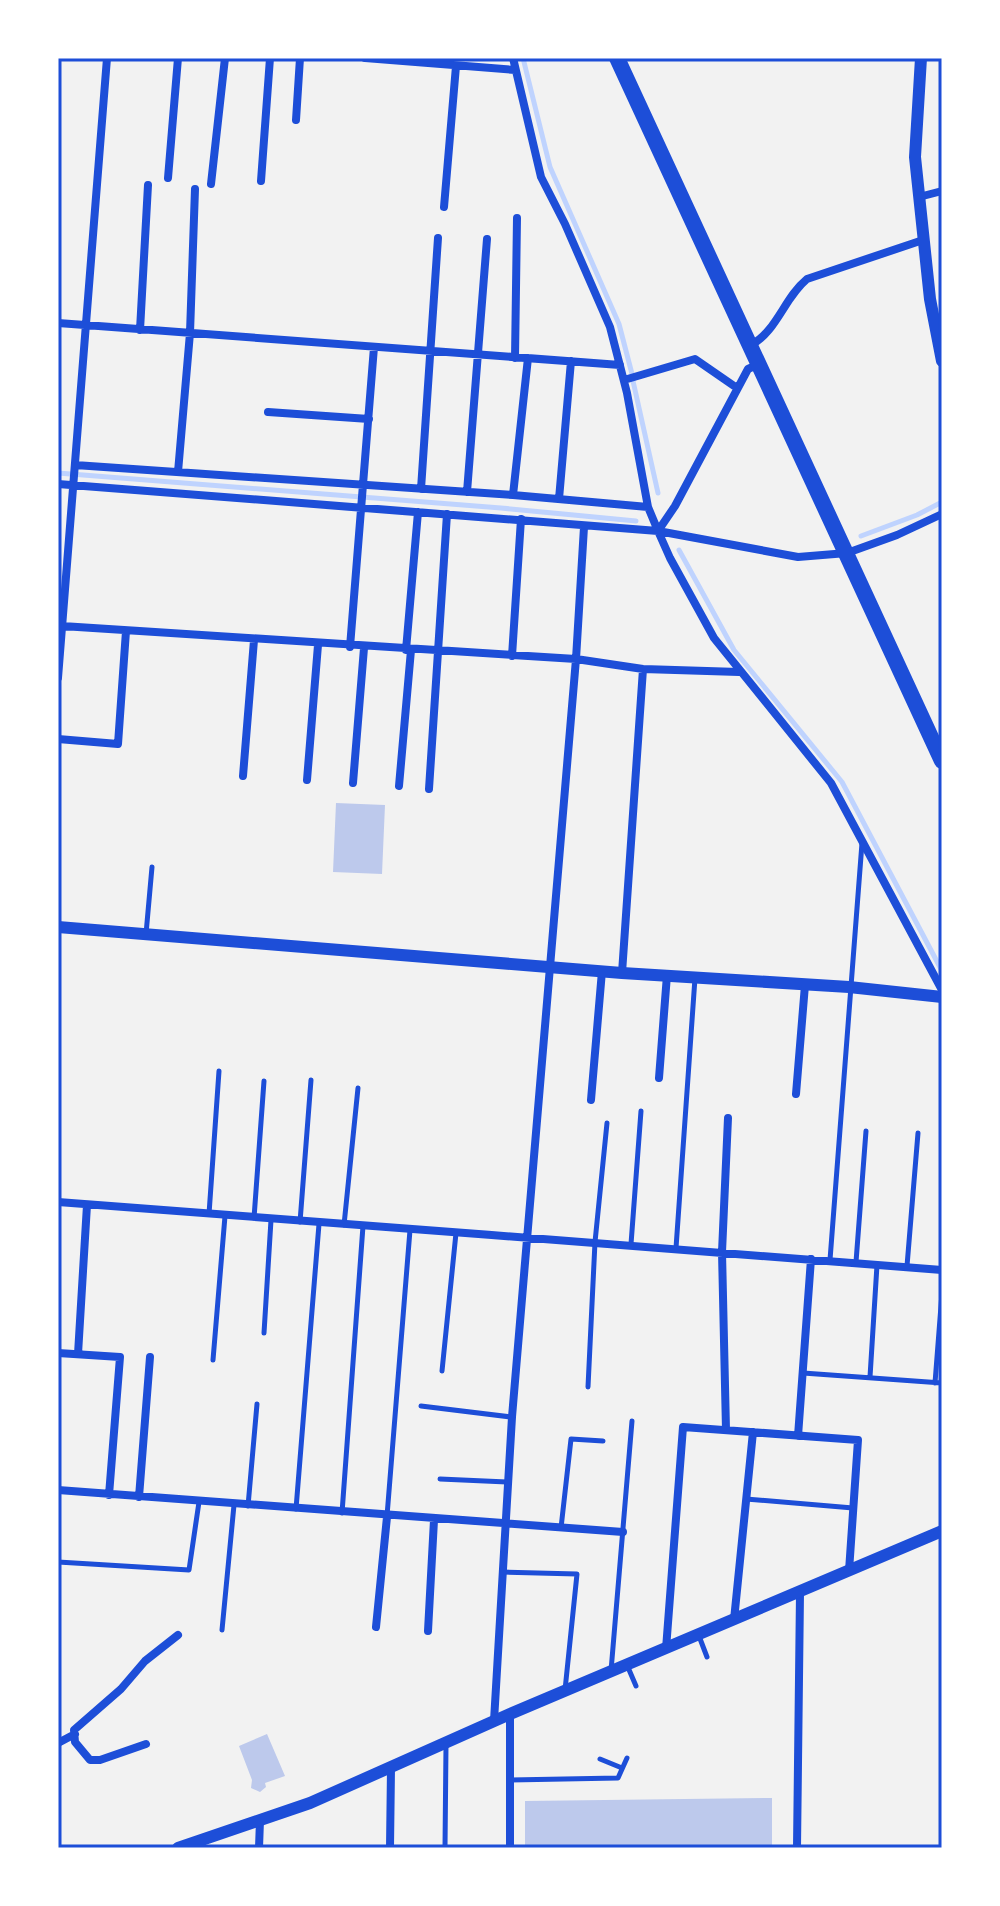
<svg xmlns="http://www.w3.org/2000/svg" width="1000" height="1906" viewBox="0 0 1000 1906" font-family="'PT Sans Narrow',sans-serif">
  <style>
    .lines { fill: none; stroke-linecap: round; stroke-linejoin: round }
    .stream { stroke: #bfd3fe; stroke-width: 5 }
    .building { fill: #bdc9ec }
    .service { stroke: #1d4ed8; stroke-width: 5 }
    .minor { stroke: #1d4ed8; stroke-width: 8 }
    .tertiary { stroke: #1d4ed8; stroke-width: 12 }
    .primary { stroke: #1d4ed8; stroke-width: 16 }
    .neatline { fill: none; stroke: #1d4ed8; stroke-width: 3 }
  </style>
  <rect width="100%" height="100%" fill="#f2f2f2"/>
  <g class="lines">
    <path class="stream" d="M523,58L550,167L619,324L632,374
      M633,381L658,493
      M58,473L501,508L636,521
      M861,536L917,515L942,502
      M679,550L734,650L842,782L942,971"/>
  </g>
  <path class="building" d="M336,803L385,805L382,874L333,872Z
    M267,1734L285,1776L265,1783L266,1787L260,1792L251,1788L252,1780L239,1746Z
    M772,1798V1848H525V1801Z"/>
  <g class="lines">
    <path class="service" d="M146,934L152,867
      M209,1214L219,1071
      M254,1218L264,1081
      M300,1222L311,1080
      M344,1225L358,1088
      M631,1244L641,1111
      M676,1248L695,978
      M830,1260L862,843
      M856,1262L866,1131
      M907,1266L918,1133
      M264,1333L271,1220
      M213,1360L225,1216
      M442,1371L456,1233
      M803,1373L942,1383
      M870,1377L877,1265
      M935,1383L942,1293
      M588,1387L595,1242L607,1123
      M421,1406L511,1417
      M440,1479L507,1482
      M746,1499L853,1508
      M248,1506L257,1404
      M296,1509L319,1224
      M342,1513L363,1226
      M387,1516L410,1230
      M561,1528L571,1439L603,1441
      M58,1562L189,1570L199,1502
      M503,1572L577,1574L565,1690
      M222,1630L234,1505
      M699,1636L707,1657
      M627,1665L636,1686
      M611,1671L632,1421
      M600,1759L622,1768
      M510,1780L618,1778L627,1758
      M445,1848L446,1745"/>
    <path class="minor" d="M365,58L515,70
      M513,58L541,177L565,224L610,327L627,393L648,507L658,531
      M296,120L300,58
      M168,178L178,58
      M261,181L270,58
      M211,184L225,58
      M919,197L942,191
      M444,207L456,66
      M58,323L620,365
      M140,330L148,185
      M751,345C777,331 784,298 807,279L923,240
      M515,358L517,218
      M759,364L748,369L675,506L658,531L670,558L714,638L831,783L942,990
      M624,380L695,359L737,388
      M268,412L369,419
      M75,465L513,495L648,507
      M178,472L190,333L195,189
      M58,484L658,531L798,557L847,553L897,535L942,514
      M421,489L438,238
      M467,492L487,239
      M513,495L528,358
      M559,499L571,361
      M62,626L576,659L643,669L739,672
      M350,647L374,347
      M406,650L418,512
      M512,656L521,519
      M58,678L107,58
      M58,739L118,744L126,631
      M243,776L254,640
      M307,780L318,645
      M353,783L364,648
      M399,786L411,650
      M429,789L447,514
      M622,973L643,669
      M659,1078L667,975
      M796,1094L805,985
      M591,1100L602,971
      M58,1202C353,1226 647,1245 942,1270
      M58,1353L120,1357L109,1495
      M78,1354L87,1205
      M726,1430L722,1252L728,1118
      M798,1436L811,1259
      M58,1490L623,1532
      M139,1497L150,1357
      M734,1620L753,1432
      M376,1627L387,1517
      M428,1631L434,1520
      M666,1649L683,1427L858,1440L849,1571
      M494,1721L512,1417L576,659L584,527
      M58,1743L75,1734
      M146,1744L100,1760H90L75,1742L74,1730L121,1689L145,1661L178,1635
      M259,1848L260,1820
      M390,1848L391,1768
      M510,1848V1714
      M797,1848L800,1593"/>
    <path class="tertiary" d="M921,58L915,157L930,299L942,361
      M58,927L622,973L849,987L942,997
      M178,1848L310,1803L510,1714L942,1531"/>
    <path class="primary" d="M617,58L942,761"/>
  </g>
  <rect width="1000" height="1906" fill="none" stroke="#ffffff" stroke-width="120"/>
  <rect x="60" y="60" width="880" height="1786" class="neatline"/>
</svg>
